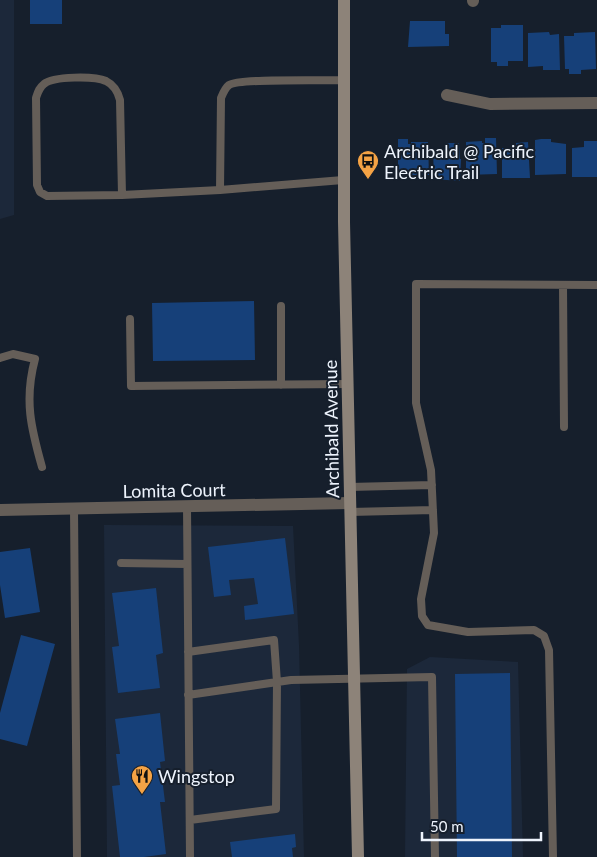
<svg xmlns="http://www.w3.org/2000/svg" width="597" height="857" viewBox="0 0 597 857" font-family="Lato,sans-serif">
  <style>
    .built { fill: #1c283a }
    .building { fill: #164079 }
    .lines { fill: none; stroke-linecap: round; stroke-linejoin: round }
    .service { stroke: #655e58; stroke-width: 8 }
    .minor { stroke: #655e58; stroke-width: 12 }
    .secondary { stroke: #8d8379; stroke-width: 12 }
    .labels { text-anchor: middle; dominant-baseline: central; stroke-width: 4; stroke-linejoin: round; paint-order: stroke }
    .poi-label { font-size: 18px; fill: #eef4fd; stroke: #161f2c; text-anchor: start }
    .street-label { font-size: 18px; fill: #eef4fd; stroke: #161f2c }
  </style>
  <rect width="100%" height="100%" fill="#161f2c"/>
  <path class="built" d="M0,0H14V215L0,219Z
    M104,525L293,526L299,645L304,857H107Z
    M430,657L518,662L523,857H405L407,669Z"/>
  <path class="building" d="M30,0H62V24H30Z
    M410,21H445V34H449V46L408,47Z
    M501,25H523V61H508V66H497V62H491V28H501Z
    M549,32L550,35L559,34L560,70H543V66L528,67V33Z
    M595,32L596,69L581,70V74H569V69H565L564,36H574V33Z
    M485,138H496L497,174L466,175V142L482,141V143H485Z
    M398,139H408V144H411V142H428L429,175H398Z
    M541,139H551V142L566,144V174L535,175V140Z
    M584,141H597V177H572V148L584,147Z
    M528,142L530,178H502V148H516V143Z
    M447,143H459L460,159H461L460,181L434,179L433,150H447Z
    M254,301L255,360L153,361L152,303Z
    M285,538L294,614L245,620L244,606L258,604L254,578L229,580L231,595L214,597L208,547Z
    M30,548L40,612L5,618L0,585V552Z
    M156,588L163,653L156,655L160,688L118,693L112,647L119,646L112,593Z
    M21,635L55,644L27,746L0,739V713Z
    M510,673L512,857H457L455,674Z
    M160,713L165,761L160,762L165,802H160L166,854L144,857H120L112,786L120,785L116,754H120L115,719Z
    M295,834L296,847L292,848L293,857H232L230,842Z"/>
  <g class="lines">
    <path class="service" d="M220,190L221,98C223,93 225,88 229,85C239,78 328,81 345,80
      M122,195L120,100C118,92 114,85 106,81C95,76 53,76 44,84C39,88 38,92 36,98L37,185L40,192L47,196L122,195L220,190L343,180
      M563,285L564,427
      M281,306V385
      M130,319L131,386L348,384
      M0,358L13,354L35,359C24,400 31,428 42,467
      M349,487L432,485
      M187,507L190,857
      M74,509L77,857
      M350,512L433,510
      M121,563L187,564
      M188,652L274,640L277,682L276,809L190,820
      M188,695L291,680L432,677L435,857
      M553,857L549,650L544,636L534,630L468,632L428,625L422,616L421,599L434,533L431,470L416,403V284L597,285"/>
    <path class="minor" d="M473,1V0
      M447,95L490,104L597,103
      M0,510L349,503"/>
    <path class="secondary" d="M344,0V222L358,857"/>
  </g>
  <defs>
    <g id="bus-pin" transform="scale(1.125)"><path d="M0 17L-7.5 6A9.5 9.5 0 1 1 7.5 6Z" fill="#f5a345" stroke="#161f2c"/><path d="M-5-6H5V4H4V6H2V4H-2V6H-4V4H-5ZM-3.5-4V0h7V-4ZM-3.5 1.2v1.5H-2V1.2ZM2 1.2v1.5H3.5V1.2Z" fill="#111"/></g>
    <g id="restaurant-pin" transform="scale(1.125)"><path d="M0 17L-7.5 6A9.5 9.5 0 1 1 7.5 6Z" fill="#f5a345" stroke="#161f2c"/><path d="M-5-6h1v4h1v-4h1v4h1v-4h1v5L-1.5 .5V6h-2V.5L-5-1ZM5-6V6H3V1.5H1.5Q1.5-4 5-6Z" fill="#111"/></g>
  </defs>
  <g fill-rule="evenodd">
    <use href="#bus-pin" x="368" y="161"/>
    <use href="#restaurant-pin" x="142" y="776"/>
  </g>
  <g class="labels">
    <g class="poi-label">
      <text x="384" y="151">Archibald @ Pacific<tspan x="384" dy="21">Electric Trail</tspan></text>
      <text x="158" y="776">Wingstop</text>
    </g>
    <g class="street-label">
      <text transform="translate(331 429) rotate(-91)">Archibald Avenue</text>
      <text transform="translate(174 490) rotate(-1)">Lomita Court</text>
    </g>
  </g>
  <path d="M422 832v8h119v-8" fill="none" stroke="#eef4fd" stroke-width="2.5"/>
  <text x="430" y="832" font-size="15" fill="#eef4fd" stroke="#161f2c" stroke-width="4" paint-order="stroke">50 m</text>
</svg>
